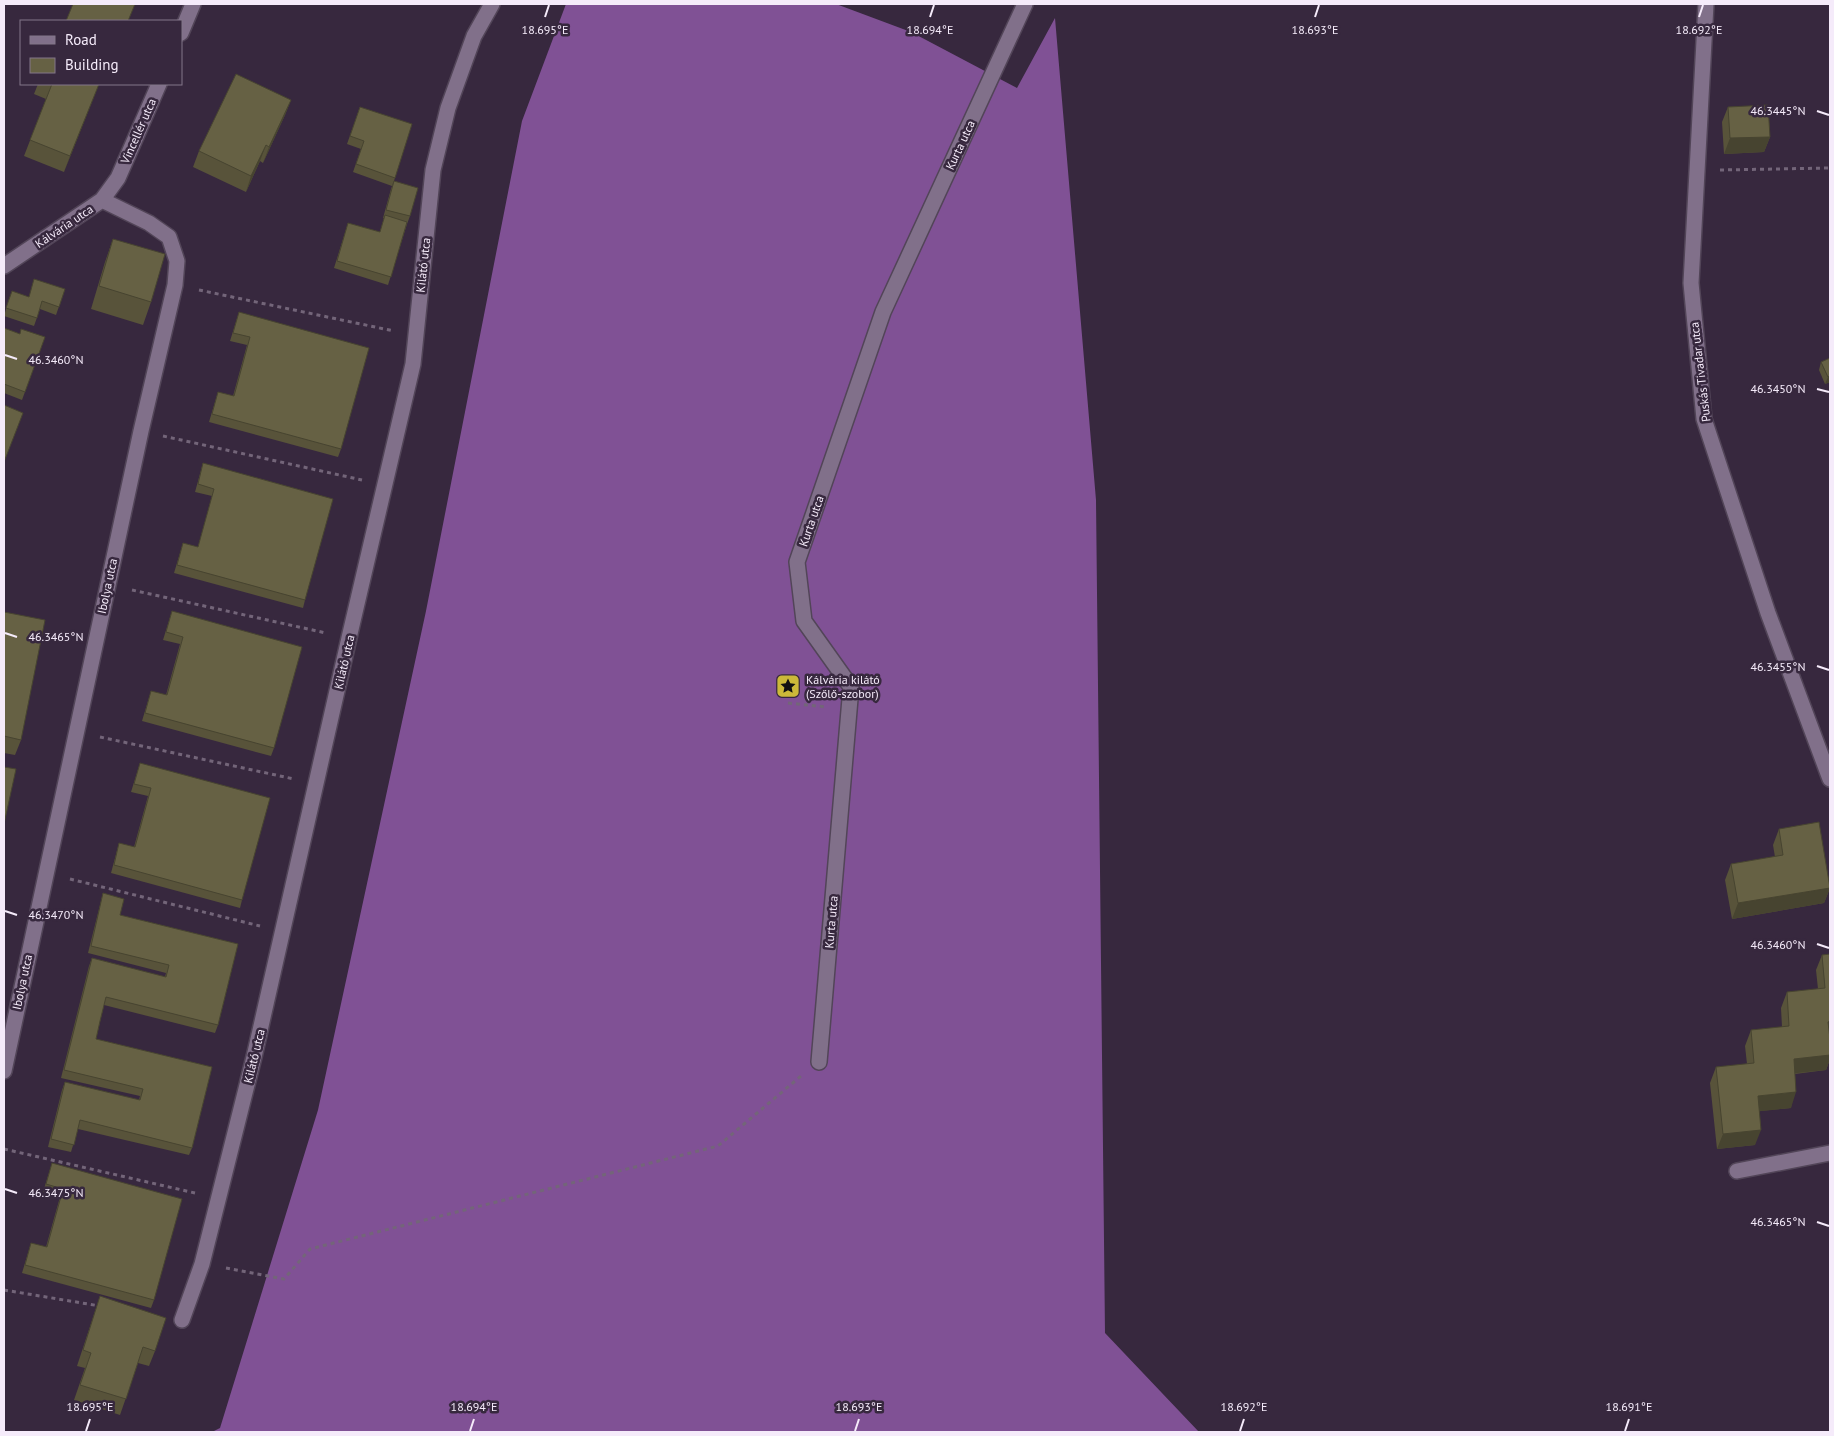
<svg xmlns="http://www.w3.org/2000/svg" width="1834" height="1436" viewBox="0 0 1834 1436" font-family="'PT Sans',sans-serif">
  <style>
    .forest { fill: #805195 }
    .lines { fill: none; stroke-linecap: round; stroke-linejoin: round }
    .minor-casing { stroke: #524558; stroke-width: 18 }
    .path { stroke: #736579; stroke-width: 3; stroke-dasharray: 4 4; stroke-linecap: butt }
    .minor { stroke: #81708a; stroke-width: 15 }
    .wall { fill: #58533a }
    .shaded-wall { fill: #474430 }
    .building { fill: #666144; stroke: #474430 }
    .ticks { fill: none; stroke: #f5ebfa; stroke-width: 2 }
    .labels { text-anchor: middle; dominant-baseline: central; stroke-width: 5; stroke-linejoin: round; paint-order: stroke }
    .street-label { font-size: 12px; fill: #f5ebfa; stroke: #37283e }
    .poi-label { font-size: 12px; fill: #f5ebfa; stroke: #37283e; text-anchor: start }
    .ticks-label { font-size: 12px; text-anchor: middle; fill: #f5ebfa; stroke: #37283e; stroke-width: 5; stroke-linejoin: round; paint-order: stroke }
  </style>
  <rect width="100%" height="100%" fill="#37283e"/>
  <path class="forest" d="M566,4H836L911,32L1017,88L1055,18L1096,500L1105,1333L1199,1432H212L220,1428L318,1110L426,611L522,121Z"/>
  <g class="lines">
    <g class="minor-casing">
      <path id="minor" d="M1706,4L1691,283L1704,419L1768,613L1830,779
        M181,33L193,4
        M4,266L102,200L118,178L159,84
        M819,1062L851,687L804,621L797,562L883,312L1025,4
        M4,1071L141,431L175,285L177,261L169,237L149,223L102,200
        M1737,1171L1830,1153
        M182,1320L202,1264L254,1057L349,638L413,364L433,170L448,108L474,36L492,4"/>
    </g>
    <path class="path" d="M1720,170L1830,168
      M199,290L394,331
      M163,436L362,480
      M132,590L326,633
      M788,703L826,707
      M100,737L294,779
      M70,879L260,926
      M4,1149L195,1193
      M226,1268L284,1279L310,1249L718,1146L801,1076
      M4,1290L100,1306"/>
    <use href="#minor" class="minor"/>
  </g>
  <path class="wall" d="M38,84H99L64,172L24,156L46,99L34,94Z
    M291,100L285,115L263,163L260,161L246,192L193,167L199,151Z
    M360,107L395,178L392,186L353,172L361,149L347,144Z
    M1728,107L1770,137L1764,152L1724,154L1722,122Z
    M394,181L410,216L407,224L388,285L334,268L348,223L380,232L384,218H383L391,189Z
    M113,239L151,302L143,325L91,309L105,262Z
    M65,289L56,315L40,309L34,326L4,316L9,299L28,297Z
    M239,312L341,449L338,457L209,422L218,392L233,396L247,345L230,341Z
    M4,328L20,334L45,337L22,400L4,393Z
    M1821,362L1830,382L1825,384L1819,370Z
    M203,463L305,600L303,608L174,573L183,543L198,547L212,496L195,492Z
    M172,611L274,748L271,756L142,721L151,691L166,695L180,644L163,640Z
    M4,612L21,740L15,755L4,753Z
    M140,763L242,900L240,908L111,873L119,843L134,847L148,796L131,792Z
    M1779,829L1830,888L1824,903L1732,919L1725,880L1731,864L1775,857L1773,845Z
    M103,893L120,915L238,944L218,1025L215,1033L104,1005L96,1039L212,1067L192,1148L189,1155L78,1129L71,1152L48,1147L62,1090L65,1082L139,1100L140,1096L61,1078L89,966L92,958L165,977L166,973L88,953Z
    M1822,955L1830,1039V1059L1826,1070L1795,1074L1791,1108L1759,1111L1755,1145L1717,1149L1710,1083L1716,1067L1747,1064L1745,1046L1751,1030L1782,1027L1781,1008L1787,992L1818,989L1816,970Z
    M52,1163L154,1300L151,1308L22,1273L31,1243L46,1247L60,1197L43,1192Z
    M100,1296L155,1351L149,1366L138,1363L120,1415L74,1400L85,1368L77,1366Z"/>
  <path class="shaded-wall" d="M99,84L64,172L70,156Z
    M291,100L285,115L263,163L269,147Z
    M1770,137L1764,152L1724,154L1730,138Z
    M266,145L260,161L246,192L251,176Z
    M1830,376V382L1825,384L1828,377Z
    M1830,888L1824,903L1732,919L1738,903Z
    M1830,1021V1036L1828,1022Z
    M1830,1055V1059L1826,1070L1788,1074L1794,1059Z
    M1796,1092L1791,1108L1752,1112L1758,1096Z
    M1761,1130L1755,1145L1717,1149L1723,1134Z"/>
  <path class="building" d="M73,4H135L128,21H66Z
    M236,74L291,100L269,147L266,145L251,176L199,151Z
    M52,84H99L70,156L30,140Z
    M1768,105L1770,137L1730,138L1728,107Z
    M360,107L412,124L395,178L356,164L364,141L350,136Z
    M394,181L418,188L410,216L386,210Z
    M385,215L407,222L391,277L337,261L348,223L380,232Z
    M113,239L165,254L151,302L99,286Z
    M34,279L65,289L59,307L42,301L37,318L6,308L12,291L29,297Z
    M239,312L369,348L341,449L212,414L218,392L234,396L250,337L233,333Z
    M4,328L20,334L21,329L45,337L25,392L4,384Z
    M1830,358V376L1828,377L1821,362Z
    M4,405L23,413L4,462Z
    M203,463L333,499L305,600L177,565L183,543L198,547L214,489L198,484Z
    M172,611L302,647L274,748L145,713L151,691L167,695L183,637L166,632Z
    M4,612L45,620L21,740L4,736Z
    M140,763L270,798L242,900L114,865L119,843L135,847L151,788L134,784Z
    M4,767L16,769L4,824Z
    M1819,822L1830,888L1738,903L1731,864L1783,855L1779,829Z
    M103,893L124,899L120,915L238,944L218,1025L106,997L100,1021L96,1039L212,1067L192,1148L80,1120L74,1145L51,1139L65,1082L140,1100L143,1089L64,1070L92,958L166,977L169,965L91,946Z
    M1830,954V1021L1828,1022L1830,1039V1055L1794,1059L1796,1092L1758,1096L1761,1130L1723,1134L1716,1067L1754,1063L1751,1030L1789,1026L1787,992L1825,988L1822,955Z
    M52,1163L182,1199L154,1300L25,1265L31,1243L47,1247L63,1189L46,1184Z
    M100,1296L166,1318L155,1351L143,1347L126,1399L80,1385L91,1353L83,1350Z"/>
  <path class="ticks" d="M545,17L549,5M930,17L934,5M1315,17L1319,5M1699,17L1703,5M1817,111L1829,115M5,355L17,359M1817,389L1829,392M5,633L17,637M1817,666L1829,670M5,911L17,915M1817,944L1829,948M5,1189L17,1193M1817,1222L1829,1226M86,1431L90,1419M470,1431L474,1419M855,1431L859,1419M1240,1431L1244,1419M1625,1431L1629,1419"/>
  <defs>
    <g id="sight-square" transform="scale(1.25)"><rect x="-9" y="-9" width="18" height="18" rx="4" fill="#ccb939" stroke="#37283e"/><path d="M0-6L1.8-2.2L6-1.7L2.9 1.2L3.7 5.4L0 3.3L-3.7 5.4L-2.9 1.2L-6-1.7L-1.8-2.2Z" fill="#111"/></g>
  </defs>
  <g fill-rule="evenodd">
    <use href="#sight-square" x="788" y="686"/>
  </g>
  <g class="labels">
    <g class="street-label">
      <text transform="translate(138 131) rotate(-66)">Vincellér utca</text>
      <text transform="translate(960 145) rotate(-65)">Kurta utca</text>
      <text transform="translate(64 226) rotate(-34)">Kálvária utca</text>
      <text transform="translate(423 265) rotate(-84)">Kilátó utca</text>
      <text transform="translate(1700 372) rotate(-97)">Puskás Tivadar utca</text>
      <text transform="translate(811 521) rotate(-71)">Kurta utca</text>
      <text transform="translate(107 586) rotate(-78)">Ibolya utca</text>
      <text transform="translate(344 662) rotate(-77)">Kilátó utca</text>
      <text transform="translate(831 922) rotate(-85)">Kurta utca</text>
      <text transform="translate(22 982) rotate(-78)">Ibolya utca</text>
      <text transform="translate(254 1056) rotate(-76)">Kilátó utca</text>
    </g>
    <g class="poi-label">
      <text x="806" y="679">Kálvária kilátó<tspan x="806" dy="14">(Szőlő-szobor)</tspan></text>
    </g>
  </g>
  <g class="ticks-label">
    <text x="545" y="34">18.695°E</text>
    <text x="930" y="34">18.694°E</text>
    <text x="1315" y="34">18.693°E</text>
    <text x="1699" y="34">18.692°E</text>
    <text x="1778" y="115">46.3445°N</text>
    <text x="56" y="364">46.3460°N</text>
    <text x="1778" y="393">46.3450°N</text>
    <text x="56" y="641">46.3465°N</text>
    <text x="1778" y="671">46.3455°N</text>
    <text x="56" y="919">46.3470°N</text>
    <text x="1778" y="949">46.3460°N</text>
    <text x="56" y="1197">46.3475°N</text>
    <text x="1778" y="1226">46.3465°N</text>
    <text x="90" y="1411">18.695°E</text>
    <text x="474" y="1411">18.694°E</text>
    <text x="859" y="1411">18.693°E</text>
    <text x="1244" y="1411">18.692°E</text>
    <text x="1629" y="1411">18.691°E</text>
  </g>
  <rect width="1834" height="1436" fill="none" stroke="#f5ebfa" stroke-width="10"/>
  <rect x="20" y="20" width="162" height="65" fill="#37283e" stroke="#837689"/>
  <rect x="30" y="36" width="25" height="8" fill="#81708a" stroke="#837689"/>
  <text x="65" y="45" font-size="15" fill="#f5ebfa">Road</text>
  <rect x="30" y="58" width="25" height="15" fill="#666144" stroke="#837689"/>
  <text x="65" y="70" font-size="15" fill="#f5ebfa">Building</text>
</svg>
